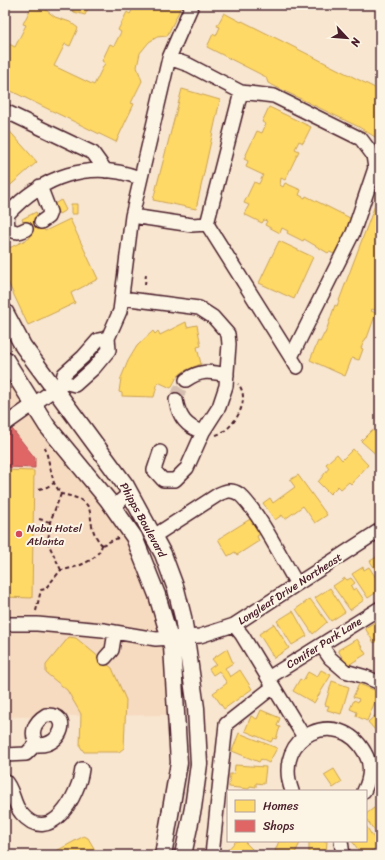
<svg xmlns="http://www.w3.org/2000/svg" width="385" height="860" viewBox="0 0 385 860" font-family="Sriracha,sans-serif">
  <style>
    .built { fill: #f6dbc1 }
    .homes { fill: #ffd966; stroke: #c9a154 }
    .shops { fill: #e06666; stroke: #b35154 }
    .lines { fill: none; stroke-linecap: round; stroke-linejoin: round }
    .minor-tunnel { stroke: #d5beaf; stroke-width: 13; stroke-dasharray: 13 6; stroke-linecap: butt }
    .minor-casing { stroke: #4a1f2b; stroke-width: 16 }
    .major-casing { stroke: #4a1f2b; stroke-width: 19 }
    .path { stroke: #4a1f2b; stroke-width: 2; stroke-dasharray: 4 3; stroke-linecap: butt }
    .minor { stroke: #fcf5e5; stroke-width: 13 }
    .major { stroke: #fcf5e5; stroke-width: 16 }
    .poi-dot { fill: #d1495b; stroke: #fcf5e5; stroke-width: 1.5 }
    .labels { text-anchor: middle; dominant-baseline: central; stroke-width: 4; stroke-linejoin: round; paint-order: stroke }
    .street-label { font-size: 11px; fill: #4a1f2b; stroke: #fcf5e5 }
    .poi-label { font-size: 11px; fill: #4a1f2b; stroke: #fcf5e5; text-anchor: start }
  </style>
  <rect width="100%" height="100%" fill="#f8e6d0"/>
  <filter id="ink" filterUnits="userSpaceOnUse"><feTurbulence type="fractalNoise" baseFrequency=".025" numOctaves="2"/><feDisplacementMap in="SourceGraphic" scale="8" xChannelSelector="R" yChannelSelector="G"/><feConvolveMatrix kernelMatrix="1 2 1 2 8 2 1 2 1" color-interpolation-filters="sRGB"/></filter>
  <g filter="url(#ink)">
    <path class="built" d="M5,380H21L49,421L128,505L156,571L166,643L173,715L5,717Z"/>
    <path class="homes" d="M67,5H90L85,15L74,12Z
      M135,5H182L167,36L157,37L149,42L140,53L137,67L142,81L131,103L134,104L116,142L5,88V42L15,47L26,25L23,24L32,6L42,7L55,17L70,22L78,28L70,46L65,44L54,66L94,85L105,63L102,61L110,44L114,46L121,32L118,30L127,12L130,14Z
      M224,13L241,22L242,21L379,90L380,140L359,127L268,83L266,77L207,47L213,34L216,36L220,27L217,26Z
      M182,89L220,100L196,209L153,200Z
      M269,107L311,127L303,143L299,141L295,149L299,151L285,180L281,178L280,185L283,187L285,183L301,190L299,195L305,198L306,196L352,219L335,254L329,252L328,253L304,239L303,241L287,233L288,231L282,228L280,233L265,225L267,221L264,220L262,223L244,214L249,205L244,203L254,182L259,184L263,175L246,167L248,161L244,159L257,131L262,133L266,124L262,122Z
      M5,126L37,162L5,190Z
      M380,187V312L372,309L371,311L376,313L367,338H366L361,348L363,349L359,360L352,358L345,376L310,360L318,341L320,342L324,334H325L335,305L337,306L377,200L375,198Z
      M61,200L66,210L59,214L54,204Z
      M71,204H77V214H71Z
      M36,212L45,231L70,219L98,279L71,293L75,303L28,325L5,276V250L30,238L22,219Z
      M279,241L313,257L294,299L259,283Z
      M186,322L187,327L197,325L201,346L197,347L201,364L184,371L177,377L171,388L158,382L154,397L122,396V393L119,392L121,378L128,361L137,346L153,331L155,334L158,331L160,335Z
      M380,429V458L361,441L372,430L376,433Z
      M353,449L368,465L351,484L349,482L341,489L338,486L330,494L318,482L329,468L326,464L337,454L342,460Z
      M5,470L34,471L32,598L5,597Z
      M298,475L327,515L315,523L303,506L285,519L282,515L275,520L263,503L270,498L273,503L295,487L290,480Z
      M255,516L264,532L257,536L259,541L237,555L235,552L228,556L218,539Z
      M380,555V577L370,561Z
      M363,567L364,570L369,567L380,584V590L368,598L352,574Z
      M345,578L347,580L351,578L355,583L351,586L353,590L356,588L364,600L350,610L333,586Z
      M330,588L345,612L331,621L315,598Z
      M310,599L327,622L313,634L296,609Z
      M293,611L307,636L292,645L277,621Z
      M380,619V640L374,643L365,628Z
      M274,624L289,648L274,658L259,634Z
      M69,637L76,638L112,668L126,700L124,748L119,752H84L80,746L81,714L67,690L46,673V665Z
      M357,639L366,654L347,666L338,650Z
      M227,649L233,663L225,668L230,677L240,670L252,689L224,709L213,693L227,683L219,671L213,675L209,669L216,664L212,659Z
      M321,670L331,675L314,703L293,691L300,679L303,681L308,672L317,677Z
      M332,681L349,687L341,714L327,710L329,706L325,705Z
      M359,684L379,692L367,721L356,716L357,712L350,709L354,700L358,702L359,699L353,697Z
      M261,710L280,718L277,726L280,727L276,739L273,738L271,742L245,731L251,716L257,719Z
      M380,711V731L377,728L375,730L368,722Z
      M239,733L277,748L269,763L261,759L259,762L232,751Z
      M235,765L266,767L264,784L256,783V787L250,786L249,789L229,787L230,774H234Z
      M334,769L342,782L333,788L324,775Z
      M378,805L380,807V838L366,819V814Z
      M366,826L379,846L365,855H362L352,841H366Z
      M84,836L88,838L98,855H49Z
      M236,841H244L253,850L248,855H223Z
      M279,841H301L294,855H284L275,851Z
      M309,841H327L326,855H309Z"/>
    <path class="shops" d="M5,420L35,458V468L5,467Z"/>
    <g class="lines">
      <path class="minor-tunnel" d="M176,400L180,389L186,380"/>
      <g class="minor-casing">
        <path id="minor" d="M169,58L189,65L241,92L274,96L361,139L373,155L375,168L353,233L291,357
          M241,92L207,224L297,367
          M5,111L93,153L106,171
          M40,186L50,212L48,217L41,222
          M132,216L192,225L207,224
          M26,229C19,233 15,233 8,228L7,215C42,176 90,159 140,178
          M122,298L199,308L213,317L228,334L229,344L226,386L219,407L203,432L187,468L175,480H163L154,470L160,452
          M186,380C200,370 210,371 227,375
          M62,384L64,374L83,357L98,340L108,338
          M176,400C179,417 186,427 203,432
          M7,423L62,384L67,383L75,385L94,368L109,350L108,338L120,311L132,216L169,58L192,5
          M113,507L130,493
          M154,536L219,494C226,491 232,489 239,494C258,510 283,561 297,584
          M5,624H37L103,630L156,639L200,636L234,625L380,530
          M234,625L242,635L304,737
          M321,645L330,658L345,671L366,677L380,683
          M105,658L112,650L115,632
          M268,678L380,608
          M46,715C72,713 63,746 38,745C29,734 34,722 46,715Z
          M5,755L26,754L37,743
          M5,781C13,788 13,804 21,813C50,848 79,795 82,769
          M292,791C271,734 340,706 365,753C372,765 370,779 364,791
          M341,841L343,855
          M212,855L226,724L273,687"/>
      </g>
      <g class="major-casing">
        <path id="major" d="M5,312L23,346L126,486L163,554L176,589L183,617L196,708L199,764L193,808L183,855
          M5,359L47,426L108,500L134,537L157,595L172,646L179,763L163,855"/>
      </g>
      <path class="path" d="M145,285L146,274
        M216,435C234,430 252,399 238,384
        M45,447L54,483L61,494C107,502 79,519 102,545
        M39,489L47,487L54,483
        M39,519L50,522
        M102,545L118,538
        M61,570L48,543L50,522L61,494
        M36,611L41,590L45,589L61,570C76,568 98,561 102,545"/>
      <use href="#minor" class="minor"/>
      <use href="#major" class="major"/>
    </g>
  </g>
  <circle class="poi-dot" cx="19" cy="534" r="4"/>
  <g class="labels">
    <g class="street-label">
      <text transform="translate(143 520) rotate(61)">Phipps Boulevard</text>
      <text transform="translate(290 589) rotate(-33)">Longleaf Drive Northeast</text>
      <text transform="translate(324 643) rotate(-32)">Conifer Park Lane</text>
    </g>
    <g class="poi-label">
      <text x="27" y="528">Nobu Hotel<tspan x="27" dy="13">Atlanta</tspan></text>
    </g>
  </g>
  <rect width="385" height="860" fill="none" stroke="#fcf5e5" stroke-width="20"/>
  <rect x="10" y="10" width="365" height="840" fill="none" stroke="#4a1f2b" stroke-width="1.5" filter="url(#ink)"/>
  <rect x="227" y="790" width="140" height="52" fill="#fcf5e5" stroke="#b59f9b"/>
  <rect x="235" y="800" width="20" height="12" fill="#ffd966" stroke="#b59f9b"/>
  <text x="263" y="810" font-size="12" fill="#4a1f2b">Homes</text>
  <rect x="235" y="820" width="20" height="12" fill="#e06666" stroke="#b59f9b"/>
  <text x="263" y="830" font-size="12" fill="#4a1f2b">Shops</text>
  <g transform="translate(347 38) rotate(116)" stroke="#fcf5e5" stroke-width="3" paint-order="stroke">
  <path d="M0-3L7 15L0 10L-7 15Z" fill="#4a1f2b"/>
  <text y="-6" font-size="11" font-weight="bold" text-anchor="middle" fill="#4a1f2b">N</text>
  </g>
</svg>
